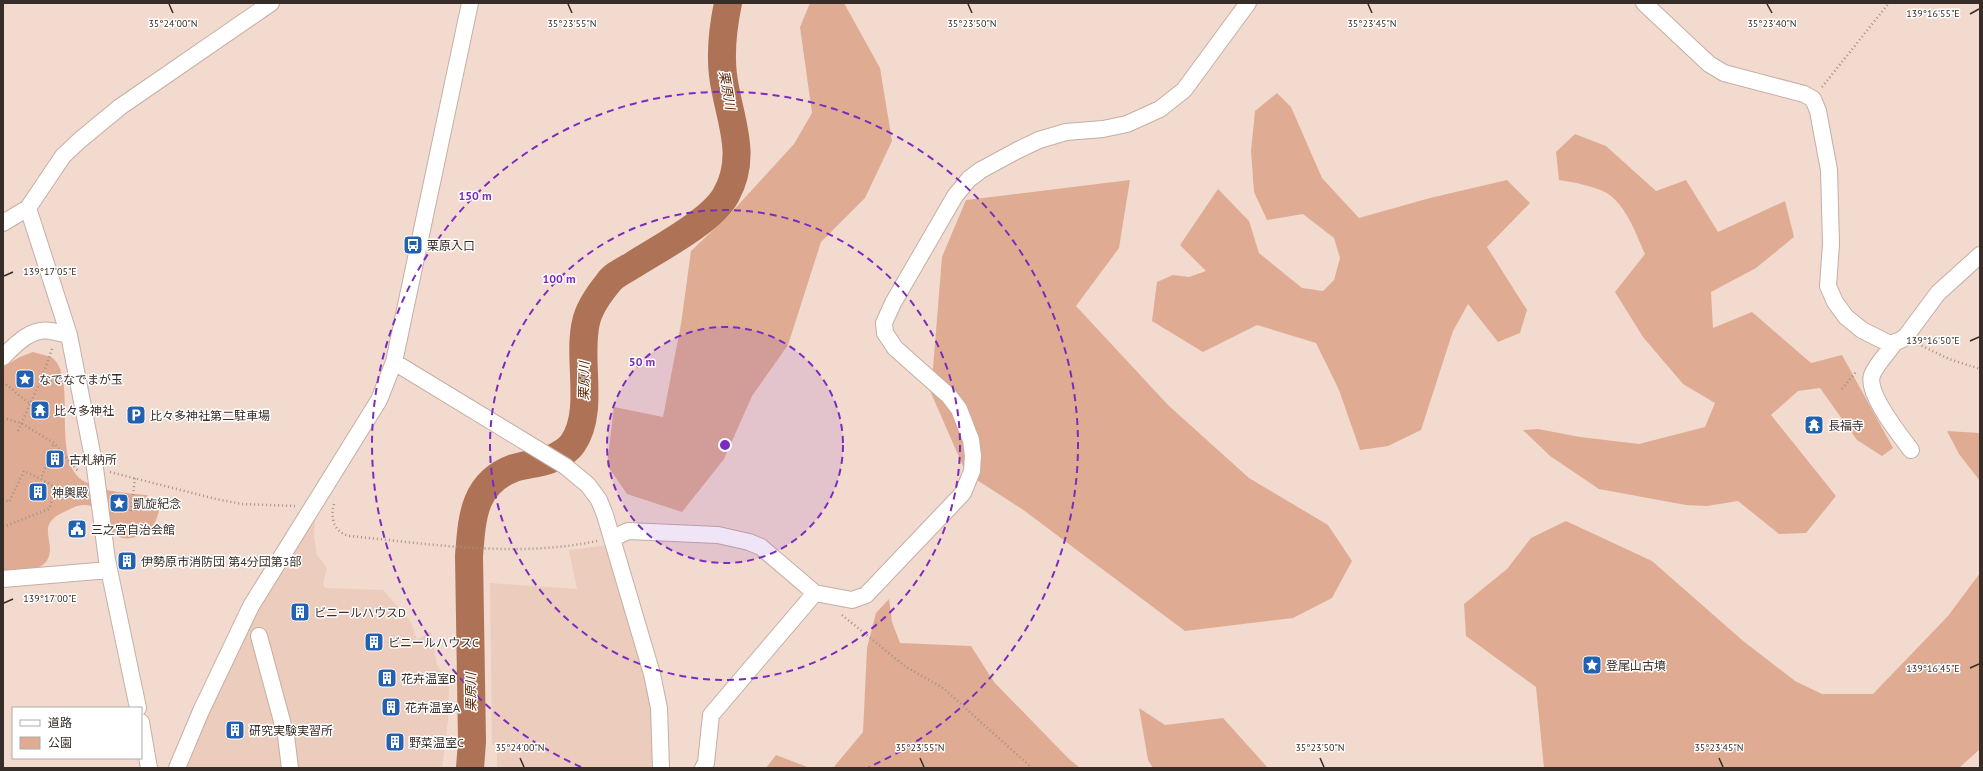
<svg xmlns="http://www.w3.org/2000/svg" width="1983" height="771" viewBox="0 0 1983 771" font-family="'PT Sans','Noto Sans JP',sans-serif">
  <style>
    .built { fill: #ecccbd }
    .green { fill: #dfac93 }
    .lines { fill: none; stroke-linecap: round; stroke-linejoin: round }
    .river { stroke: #ae7356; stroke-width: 28 }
    .minor-casing { stroke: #c5aea3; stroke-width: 18 }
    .path { stroke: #a39188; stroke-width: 2.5; stroke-dasharray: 1 3; stroke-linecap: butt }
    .minor { stroke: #fff; stroke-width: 16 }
    .ticks { fill: none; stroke: #362d28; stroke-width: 1.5 }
    .ring { fill: none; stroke: #7b2cbf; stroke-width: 2; stroke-dasharray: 7 5 }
    .labels { text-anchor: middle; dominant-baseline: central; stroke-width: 3; stroke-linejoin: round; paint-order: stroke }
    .poi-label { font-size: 12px; fill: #362d28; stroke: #fff; text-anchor: start }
    .water-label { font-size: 13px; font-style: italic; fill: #5b2401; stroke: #fff }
    .ticks-label { font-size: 10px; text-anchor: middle; fill: #362d28; stroke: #fff; stroke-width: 3; stroke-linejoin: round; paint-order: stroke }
    .centre { fill: #7b2cbf; stroke: #fff; stroke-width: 2 }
    .ring-label { font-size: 12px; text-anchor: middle; font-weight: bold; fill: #7b2cbf; stroke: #fff; stroke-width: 3; stroke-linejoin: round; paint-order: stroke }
  </style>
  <rect width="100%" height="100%" fill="#f2dace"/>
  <path class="built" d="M315,519L314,537L317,555L327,568L323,584L325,588L383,590L411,622L417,640L431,631L437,665L449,681L448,721L442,768H187L212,703L241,640L281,571Z
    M609,545L647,680L654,718L657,768H497V745H492L490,583L577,589L569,550Z"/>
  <path class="green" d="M810,3H844L880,68L892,141L865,198L821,242L788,345L752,396L724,459L682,512L627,494L607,465L614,407L663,417L681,324L691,251L728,216L794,144L812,113L800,27Z
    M1277,93L1291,107L1322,178L1359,218L1430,198L1507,180L1530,203L1487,247L1527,310L1520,333L1498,342L1468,304L1453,331L1421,430L1388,446L1360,450L1339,390L1316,343L1257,325L1203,352L1152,321L1157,282L1173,275L1189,277L1206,271L1180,245L1218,189L1249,221L1259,253L1302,288L1323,291L1334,280L1340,258L1334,238L1303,214L1267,220L1254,192L1251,151L1255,111Z
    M1575,134L1606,146L1656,191L1686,180L1718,232L1785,201L1794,237L1756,268L1711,292L1713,328L1752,312L1811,363L1842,355L1893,448L1882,456L1857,440L1820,388L1798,391L1771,415L1836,496L1806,533L1779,534L1738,501L1707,506L1686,505L1599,489L1550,456L1523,430L1538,429L1580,437L1639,444L1705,427L1715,403L1683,384L1643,337L1615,292L1645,254C1636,234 1628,210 1611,196C1601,187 1572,182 1559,180L1556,152Z
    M1130,180L1119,248L1076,306L1168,405L1249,478L1328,525L1352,561L1332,598L1293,618L1185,631L1022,509L966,473L931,393L942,257L966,200Z
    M33,352C38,354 46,355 51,357C79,375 50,458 82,480C100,492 127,493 147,495L159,511C156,523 151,532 139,536C104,549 108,505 84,505C77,505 70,509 64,512C57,515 49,520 48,528C47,537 52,547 49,556C44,573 17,572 3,571V367L20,357Z
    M1947,431L1980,433V481L1959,454Z
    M1566,521L1652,561L1742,640L1795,681L1822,694H1873L1948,616L1980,573V749L1959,768H1544L1536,687L1466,636L1464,604L1507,569L1531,538Z
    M889,599L892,622L900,643L971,646L994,682L1069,759L1080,768H833L863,732L867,648L876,613Z
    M1139,708L1165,725L1223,718L1268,768H1153L1148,760Z
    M776,755L810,768H766Z"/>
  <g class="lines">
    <path class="river" d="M470,768L472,742L469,556C472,518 473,483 514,468C526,464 539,464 551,459C559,455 568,451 573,443C595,411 577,359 586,322C589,308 599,294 608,283C613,275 625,270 633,265C658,249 712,221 726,195C749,154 728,117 723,75C720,50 723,27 728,3"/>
    <g class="minor-casing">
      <path id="minor" d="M1644,3L1709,64L1724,73L1804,94L1813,99L1818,111L1829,170L1831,244L1828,286L1835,302L1846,317L1862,330L1890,344L1901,340L1906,336L1938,293L1980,255
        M28,208L69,335L95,468L107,560L138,708
        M3,223L28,208L63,156L80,140L120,107L271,3
        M1895,342C1888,353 1877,363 1872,375C1866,394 1900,435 1911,450
        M3,357C15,345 31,327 51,331C57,332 63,334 69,335
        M394,362L565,466L588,485L599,500L605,515L652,674L659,708L661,768
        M613,538L628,531L718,535L749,542L761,547L815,593L852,600L866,595L963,493L972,471L973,456L971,440L959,409L949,396L895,348L885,333L884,323L893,303L955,196L969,179L981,170L1018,150L1039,140L1066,132L1103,129L1127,124L1160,109L1184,90L1248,3
        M3,579L109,570
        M259,636L286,736L290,768
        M141,722L149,768
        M177,768L201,711L251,606L379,400L394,362L470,3
        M703,768L706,763L711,715L815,593"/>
    </g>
    <path class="path" d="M1822,87L1889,3
      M1918,344L1949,359L1980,369
      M3,382L30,404
      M1842,389L1856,372
      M3,418L21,423L54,443L79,472
      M18,431L43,375L53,346
      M110,472L216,499L242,504L295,506
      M3,499L9,502L24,471L41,479
      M334,504C330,518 334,533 350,536C431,544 516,558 597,541
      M131,511L135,478
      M3,527L49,509L56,488L41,479L54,443
      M842,615L906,667L943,688L1032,768"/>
    <use href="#minor" class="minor"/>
  </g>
  <path class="ticks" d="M169,4L173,13M568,4L572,13M968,4L972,13M1368,4L1372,13M1767,4L1772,13M1970,14L1979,9M4,276L13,272M1970,341L1979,337M4,603L13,599M1970,668L1979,664M520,758L524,767M920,758L924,767M1320,758L1324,767M1719,758L1723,767"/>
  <circle cx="725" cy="445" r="118" fill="#7b2cbf" fill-opacity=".12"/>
  <g class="ring">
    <circle cx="725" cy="445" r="118"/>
    <circle cx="725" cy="445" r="235"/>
    <path d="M581 767A353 353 0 1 1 869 767"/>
  </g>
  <defs>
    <g id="bus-square" transform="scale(1)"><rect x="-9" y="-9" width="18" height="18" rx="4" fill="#2260b1" stroke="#fff"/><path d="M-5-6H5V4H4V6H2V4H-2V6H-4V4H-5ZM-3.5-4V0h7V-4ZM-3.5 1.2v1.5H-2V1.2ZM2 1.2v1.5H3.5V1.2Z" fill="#fff"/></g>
    <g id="sight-square" transform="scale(1)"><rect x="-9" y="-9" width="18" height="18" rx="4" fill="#2260b1" stroke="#fff"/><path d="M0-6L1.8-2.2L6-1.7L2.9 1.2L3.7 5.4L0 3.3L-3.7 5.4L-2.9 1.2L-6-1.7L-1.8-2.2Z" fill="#fff"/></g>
    <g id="temple-square" transform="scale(1)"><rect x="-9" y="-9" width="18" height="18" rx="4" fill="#2260b1" stroke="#fff"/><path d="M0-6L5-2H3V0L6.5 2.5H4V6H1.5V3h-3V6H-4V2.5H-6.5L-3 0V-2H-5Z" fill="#fff"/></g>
    <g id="parking-square" transform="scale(1)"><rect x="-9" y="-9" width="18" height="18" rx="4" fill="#2260b1" stroke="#fff"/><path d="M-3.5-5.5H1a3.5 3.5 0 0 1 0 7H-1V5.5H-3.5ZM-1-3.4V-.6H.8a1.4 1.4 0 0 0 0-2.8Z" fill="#fff"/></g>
    <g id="building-square" transform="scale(1)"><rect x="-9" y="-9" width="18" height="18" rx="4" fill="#2260b1" stroke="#fff"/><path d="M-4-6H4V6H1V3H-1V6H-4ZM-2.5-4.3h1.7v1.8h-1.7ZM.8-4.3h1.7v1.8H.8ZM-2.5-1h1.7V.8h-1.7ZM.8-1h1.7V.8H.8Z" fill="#fff"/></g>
    <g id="civic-square" transform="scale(1)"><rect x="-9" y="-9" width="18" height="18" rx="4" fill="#2260b1" stroke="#fff"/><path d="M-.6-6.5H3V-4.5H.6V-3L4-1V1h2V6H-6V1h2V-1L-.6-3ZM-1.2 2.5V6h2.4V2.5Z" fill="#fff"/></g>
  </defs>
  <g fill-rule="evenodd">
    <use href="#bus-square" x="413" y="245"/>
    <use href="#sight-square" x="25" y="379"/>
    <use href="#temple-square" x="40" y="410"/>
    <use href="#parking-square" x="136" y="415"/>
    <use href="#temple-square" x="1814" y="425"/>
    <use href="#building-square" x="55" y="459"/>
    <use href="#building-square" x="38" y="492"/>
    <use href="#sight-square" x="119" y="503"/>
    <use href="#civic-square" x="77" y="529"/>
    <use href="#building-square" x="127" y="561"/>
    <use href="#building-square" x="300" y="612"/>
    <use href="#building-square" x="374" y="642"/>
    <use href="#sight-square" x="1592" y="665"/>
    <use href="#building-square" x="387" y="678"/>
    <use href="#building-square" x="391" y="707"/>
    <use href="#building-square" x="235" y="730"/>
    <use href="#building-square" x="395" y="742"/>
  </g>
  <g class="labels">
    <g class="poi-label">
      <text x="427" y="245">栗原入口</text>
      <text x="39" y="379">なでなでまが玉</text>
      <text x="54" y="410">比々多神社</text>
      <text x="150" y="415">比々多神社第二駐車場</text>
      <text x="1828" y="425">長福寺</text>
      <text x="69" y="459">古札納所</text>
      <text x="52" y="492">神輿殿</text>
      <text x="133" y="503">凱旋紀念</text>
      <text x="91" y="529">三之宮自治会館</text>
      <text x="141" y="561">伊勢原市消防団 第4分団第3部</text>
      <text x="314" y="612">ビニールハウスD</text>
      <text x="388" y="642">ビニールハウスC</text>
      <text x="1606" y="665">登尾山古墳</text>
      <text x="401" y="678">花卉温室B</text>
      <text x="405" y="707">花卉温室A</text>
      <text x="249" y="730">研究実験実習所</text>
      <text x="409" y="742">野菜温室C</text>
    </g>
    <g class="water-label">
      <text transform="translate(727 90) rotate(80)">栗原川</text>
      <text transform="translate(584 381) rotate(-89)">栗原川</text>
      <text transform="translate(471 692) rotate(-91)">栗原川</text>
    </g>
  </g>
  <g class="ticks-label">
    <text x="1933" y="17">139°16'55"E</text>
    <text x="173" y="27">35°24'00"N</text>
    <text x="572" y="27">35°23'55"N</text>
    <text x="972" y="27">35°23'50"N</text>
    <text x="1372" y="27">35°23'45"N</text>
    <text x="1772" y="27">35°23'40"N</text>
    <text x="50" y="275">139°17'05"E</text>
    <text x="1933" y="344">139°16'50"E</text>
    <text x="50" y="602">139°17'00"E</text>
    <text x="1933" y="672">139°16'45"E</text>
    <text x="520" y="751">35°24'00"N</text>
    <text x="920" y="751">35°23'55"N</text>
    <text x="1320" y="751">35°23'50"N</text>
    <text x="1719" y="751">35°23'45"N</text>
  </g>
  <circle cx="725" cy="445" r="6" class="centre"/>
  <g class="ring-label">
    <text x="475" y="200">150 m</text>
    <text x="559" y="283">100 m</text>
    <text x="642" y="366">50 m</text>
  </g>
  <rect width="1983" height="771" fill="none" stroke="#362d28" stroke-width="8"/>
  <rect x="12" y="707" width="130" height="52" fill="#ffffff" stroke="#afaba9"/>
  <rect x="20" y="720" width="20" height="6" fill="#ffffff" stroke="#afaba9"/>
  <text x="48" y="727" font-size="12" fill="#362d28">道路</text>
  <rect x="20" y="737" width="20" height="12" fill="#dfac93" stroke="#afaba9"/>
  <text x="48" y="747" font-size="12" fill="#362d28">公園</text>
</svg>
